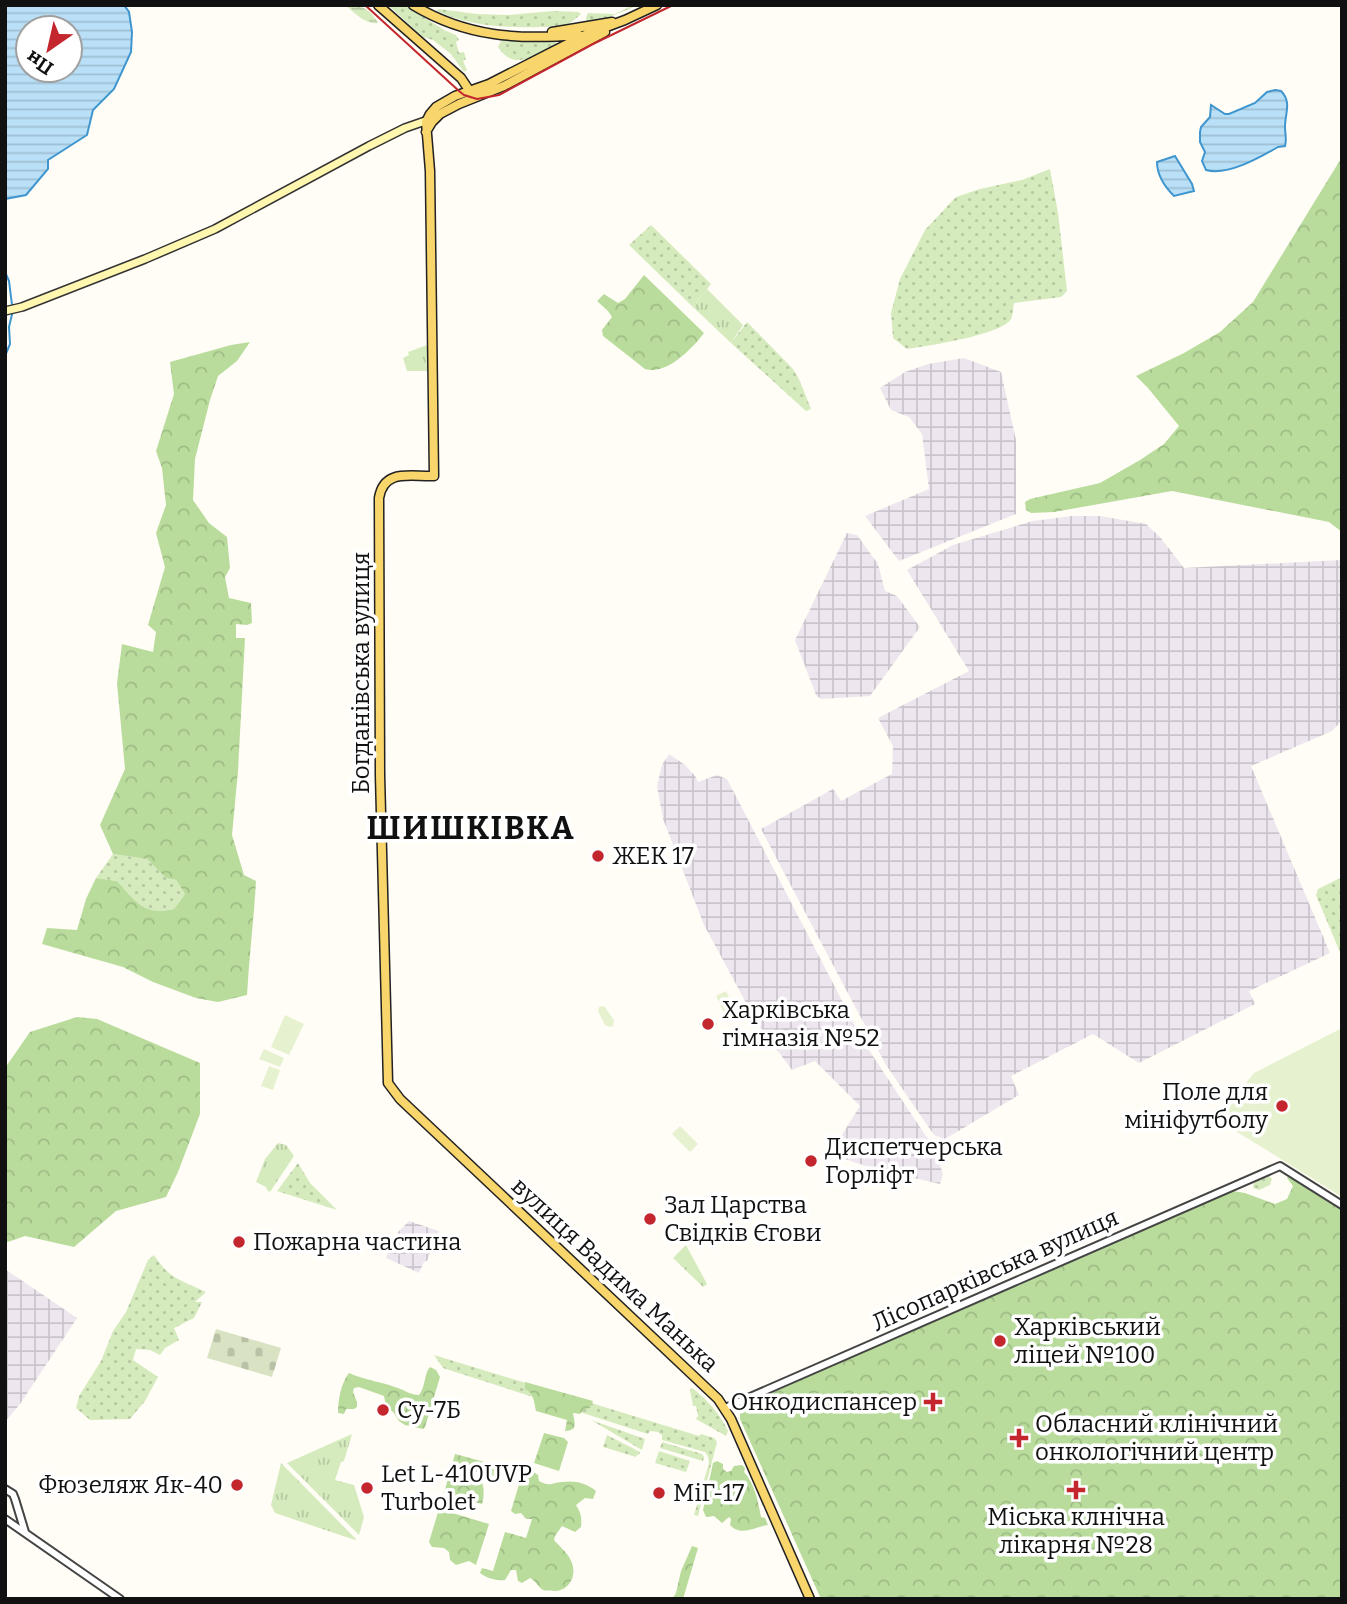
<svg xmlns="http://www.w3.org/2000/svg" width="1347" height="1604" viewBox="0 0 1347 1604" font-family="Bitter,serif">
  <style>
    .industrial { fill: url(#industrial-grid) }
    .grass { fill: url(#grass-dots) }
    .forest { fill: url(#forest-crowns) }
    .wetland { fill: url(#wetland-marsh) }
    .cemetery { fill: url(#cemetery-stones) }
    .park { fill: url(#park-tufts) }
    .pitch { fill: #e6f2cf }
    .water { fill: url(#water-rules); stroke: #3f96cf; stroke-width: 2; fill-rule: evenodd }
    .lines { fill: none; stroke-linecap: round; stroke-linejoin: round }
    .stream { stroke: #3f96cf; stroke-width: 2 }
    .tertiary-casing { stroke: #444; stroke-width: 10 }
    .secondary-casing { stroke: #333; stroke-width: 10 }
    .primary-casing { stroke: #222; stroke-width: 11 }
    .tertiary { stroke: #fff; stroke-width: 6 }
    .secondary { stroke: #fff6b0; stroke-width: 7 }
    .primary { stroke: #f9d66b; stroke-width: 8 }
    .tram { stroke: #c4262e; stroke-width: 2 }
    .poi-dot { fill: #c4262e; stroke: #fff; stroke-width: 2.5 }
    .labels { text-anchor: middle; dominant-baseline: central; stroke-width: 7; stroke-linejoin: round; paint-order: stroke }
    .street-label { font-size: 24px; fill: #111; stroke: #fff }
    .poi-label { font-size: 24px; fill: #111; stroke: #fff; text-anchor: start }
    .district-label { font-size: 32px; font-weight: bold; letter-spacing: 2px; fill: #111; stroke: #fff }
  </style>
  <defs>
    <pattern id="industrial-grid" width="8" height="8" patternUnits="userSpaceOnUse" patternTransform="scale(1.75)"><rect width="8" height="8" fill="#eee6ef"/><path d="M0 4h8M4 0v8" fill="none" stroke="#cbc4cc"/></pattern>
    <pattern id="grass-dots" width="8" height="8" patternUnits="userSpaceOnUse" patternTransform="scale(1.75)"><rect width="8" height="8" fill="#d5ebbd"/><path d="M2 2h.1M6 6h.1" fill="none" stroke="#b6c8a1" stroke-width="1.8" stroke-linecap="round"/></pattern>
    <pattern id="forest-crowns" width="20" height="18" patternUnits="userSpaceOnUse" patternTransform="scale(1.75)"><rect width="20" height="18" fill="#b9dc9c"/><path d="M2 6a3 3 0 1 1 6 0M12 15a3 3 0 1 1 6 0" fill="none" stroke="#9ebc85"/></pattern>
    <pattern id="wetland-marsh" width="20" height="14" patternUnits="userSpaceOnUse" patternTransform="scale(1.75)"><rect width="20" height="14" fill="#d5ebbd"/><path d="M1 5h8M5 5V1M11 12h8M15 12V8" fill="none" stroke="#b6c8a1"/></pattern>
    <pattern id="cemetery-stones" width="16" height="16" patternUnits="userSpaceOnUse" patternTransform="scale(1.75)"><rect width="16" height="16" fill="#d9e3c4"/><path d="M2 7V4a2 2 0 0 1 4 0v3zM10 15v-3a2 2 0 0 1 4 0v3z" fill="#b9c2a7"/></pattern>
    <pattern id="park-tufts" width="24" height="20" patternUnits="userSpaceOnUse" patternTransform="scale(1.75)"><rect width="24" height="20" fill="#d5ebbd"/><path d="M3 7l-1-3M5 7V3M7 7l1-3M15 17l-1-3M17 17v-4M19 17l1-3" fill="none" stroke="#b6c8a1"/></pattern>
    <pattern id="water-rules" width="6" height="5" patternUnits="userSpaceOnUse" patternTransform="scale(1.75)"><rect width="6" height="5" fill="#b9e0f7"/><path d="M0 2.5h6" fill="none" stroke="#9ebfd3"/></pattern>
  </defs>
  <rect width="100%" height="100%" fill="#fffdf5"/>
  <path class="industrial" d="M964,358L1001,372L1016,440V514L899,561L865,516L929,489L922,434L909,417L891,410L880,388L905,372L928,364Z
    M1071,516H1100L1146,524L1160,537L1184,568L1342,560V720L1332,731L1251,766L1330,953L1249,991L1255,1004L1139,1063L1093,1034L1011,1076L1019,1095L945,1139L934,1135L886,1065L761,829L833,789L841,801L892,774L893,746L878,718L969,671L907,570L953,545L1033,521Z
    M847,533L857,535L878,564L885,591L897,596L920,627L870,696L821,699L816,695L795,640Z
    M669,754L685,765L695,776L698,782L717,775L727,779L863,1041L935,1150L943,1174L940,1184L875,1169L830,1154L860,1106L815,1061L792,1070L757,1023L704,925L663,819L657,786L662,765Z
    M409,1221L439,1231L427,1261L424,1262L419,1273L386,1258L391,1245L398,1232Z
    M5,1269L77,1318L20,1404L5,1422Z"/>
  <path class="grass" d="M388,5H404L446,31L456,35L459,40L456,42L459,53L464,52L466,59L463,61L467,70L464,72L451,54L433,40L423,37Z
    M633,5H639L597,22H587L586,17L588,13L615,14Z
    M438,9L477,14L507,15L553,11L578,12L581,14C577,17 573,22 568,24C560,28 549,27 541,27C505,28 469,26 437,11Z
    M504,40H555L556,44C537,55 514,72 498,47L501,41Z
    M1050,169L1058,213L1067,291L1061,297L1014,303C1013,307 1013,315 1011,319C1002,335 926,346 907,349L893,338L891,313L900,279L925,230L956,197L980,189L1022,180Z
    M651,225L711,284L693,307L629,245Z
    M747,322L793,369L799,379L811,409L806,411L731,343Z
    M113,854L147,859L166,878L176,880L185,894L174,909C143,916 136,901 117,881L96,878Z
    M1342,878V957L1316,895L1318,889L1338,879Z
    M298,1163L310,1183L337,1210L277,1191Z
    M1265,1176H1269L1272,1179L1270,1185L1259,1190L1253,1188L1254,1181Z
    M154,1255C169,1279 181,1280 206,1292L195,1302H202L194,1318L174,1328L179,1340L165,1348L160,1355L150,1350L136,1349L133,1360L158,1377L145,1401L130,1419L90,1420L76,1408L79,1396L101,1361L113,1331L126,1312L148,1260Z
    M434,1355L699,1436L701,1434L714,1438L717,1442L698,1516L694,1515L709,1463L708,1456L705,1452L662,1440V1435L658,1432L650,1431L648,1434L443,1368Z
    M692,1388C707,1399 720,1414 728,1431L726,1436L696,1419L698,1416L696,1406H693L690,1390Z
    M591,1420L645,1439L642,1450Z
    M607,1435L640,1452L639,1455H637L636,1457L603,1447Z
    M662,1442L702,1454L704,1457L703,1461L660,1448Z
    M659,1451L690,1461L686,1472L655,1463Z"/>
  <path class="forest" d="M1342,157V532L1329,522L1172,491L1054,512L1031,513L1026,510L1025,502L1030,499L1100,483L1140,460L1164,444L1179,426L1148,388L1136,376L1184,353L1220,332L1253,302Z
    M644,275L704,333C693,348 666,376 645,369L603,336L602,330L612,317L608,311L597,301L604,294L618,303L625,299Z
    M250,342L237,361L218,376L210,400L195,459L193,500L209,523L227,537L230,568L225,577L229,598L251,603L252,623L247,625L236,624V638H245L238,771L232,835L244,875L256,881C254,919 249,957 247,995L218,1002L196,998L153,982L123,967L42,944L47,928L77,930L86,899L96,878L117,881C136,901 143,916 174,909L185,894L176,880L166,878L147,859L113,854L100,825L125,769L117,683L122,644L153,652L156,632L148,625L165,567L156,533L166,505L162,468L156,451L174,394L170,362L231,345Z
    M77,1017L97,1019L200,1063V1114L178,1172L166,1197L116,1211L74,1247L25,1236L5,1243V1068L30,1032Z
    M1289,1175L1342,1209V1599H821L740,1419V1408L744,1402L1132,1233L1233,1191L1245,1193L1275,1204L1287,1199L1293,1186L1287,1178Z
    M430,1367L436,1370L440,1377L425,1427L423,1429L405,1425L399,1421L394,1413L386,1406L384,1396L359,1387L354,1388L353,1392L357,1402V1407L354,1409H346L344,1414L338,1413C338,1400 341,1383 349,1373C365,1380 382,1382 398,1388C406,1391 411,1395 419,1395C426,1386 424,1373 430,1367Z
    M525,1382L593,1401L590,1408L584,1409L580,1414L573,1413C574,1421 579,1431 565,1431L567,1420L536,1411C534,1402 534,1393 525,1389Z
    M544,1433L564,1438L568,1442L559,1471L534,1463Z
    M455,1454L492,1464L499,1469L500,1475C490,1479 481,1468 471,1473V1476C472,1477 479,1479 480,1480C485,1484 484,1499 482,1504L444,1493Z
    M717,1461L723,1464V1469L727,1472L731,1471L734,1466L742,1465L745,1468L744,1472C755,1484 758,1502 761,1517L765,1518L768,1525C755,1527 741,1537 730,1525L731,1519L729,1517L722,1523L714,1516L706,1517L703,1510L713,1463Z
    M524,1468L529,1469L538,1475L539,1481C550,1487 551,1483 562,1482C574,1480 587,1483 596,1491L593,1499L585,1498L576,1505C581,1513 582,1518 581,1527L575,1532L562,1526L555,1536L554,1540C560,1547 569,1554 572,1563C577,1577 568,1591 554,1591C550,1590 546,1591 543,1590C538,1587 536,1581 530,1578L522,1583L518,1581L516,1570H511L505,1580C497,1581 486,1578 480,1573L482,1568L493,1571L505,1532L526,1538L532,1519H526L521,1513L515,1514L511,1511Z
    M439,1509L489,1524L476,1565L469,1561L456,1565L450,1560L449,1552L444,1548L432,1547L429,1542Z
    M692,1546L698,1548L683,1599H672L676,1593L681,1571Z"/>
  <path class="wetland" d="M345,5C361,5 370,8 378,23C366,25 355,13 345,5Z"/>
  <path class="cemetery" d="M216,1329L281,1348L272,1377L207,1358Z"/>
  <path class="park" d="M707,289L743,325L731,343L693,307Z
    M427,345L428,371H407L403,358L409,355L408,352Z
    M278,1143L286,1145L294,1156L270,1192L267,1190L266,1187L256,1182L265,1159Z
    M686,1245L707,1284L703,1287L673,1258Z
    M352,1434L344,1461L341,1462L335,1480L354,1485L364,1517L359,1535L287,1463Z
    M281,1463L356,1539L355,1540L275,1513L271,1505Z"/>
  <path class="pitch" d="M726,991L734,1008L724,1013L716,996Z
    M604,1006L614,1020L613,1026L610,1027L605,1025L598,1011L599,1007Z
    M285,1015L304,1024L289,1055L271,1047Z
    M1342,1028V1197L1221,1122L1238,1093L1254,1073Z
    M264,1049L284,1058L280,1067L259,1059Z
    M269,1066L280,1070L273,1090L261,1086Z
    M680,1126L698,1144L690,1152L672,1134Z"/>
  <path class="water" d="M5,5H124L129,12L132,32L131,52L114,89L93,110L87,135L48,160V169L26,195L5,199ZM28,28H70V70H28Z
    M1275,90L1281,91C1292,102 1285,113 1285,127C1285,134 1287,139 1285,146L1278,147C1259,158 1227,176 1206,170L1202,161L1205,152L1200,142V132L1201,127L1210,117L1211,105L1225,114H1229L1255,103L1267,92Z
    M1175,156L1192,184L1194,191L1174,196C1165,187 1157,175 1157,162Z"/>
  <g class="lines">
    <path class="stream" d="M5,272L9,281L12,305
      M5,356L10,344L9,327L13,310"/>
    <g class="tertiary-casing">
      <path id="tertiary" d="M725,1408L1280,1166L1342,1205
        M5,1489L13,1494L15,1499L25,1532
        M5,1519L120,1599"/>
    </g>
    <g class="secondary-casing">
      <path id="secondary" d="M5,311L22,307L145,259L215,229L369,146L405,128L431,119"/>
    </g>
    <g class="primary-casing">
      <path id="primary" d="M378,5L461,78L471,93
        M413,5C466,37 518,40 579,35
        M657,5L625,20L585,35L489,84L455,96L436,107L430,114L426,122L430,171L434,476C411,477 384,468 379,498L380,775L388,1083L400,1099L718,1399L731,1419L810,1599
        M552,32L612,22
        M426,132L432,122L440,114L459,104L504,86L605,32"/>
    </g>
    <use href="#tertiary" class="tertiary"/>
    <use href="#secondary" class="secondary"/>
    <use href="#primary" class="primary"/>
    <path class="tram" d="M365,5L459,91L464,95L477,99L499,95L593,44L673,5"/>
  </g>
  <g class="poi-dot">
    <circle cx="598" cy="856" r="7"/>
    <circle cx="708" cy="1024" r="7"/>
    <circle cx="1282" cy="1106" r="7"/>
    <circle cx="811" cy="1161" r="7"/>
    <circle cx="650" cy="1219" r="7"/>
    <circle cx="239" cy="1242" r="7"/>
    <circle cx="1000" cy="1341" r="7"/>
    <path d="M929.5 1391.5h7v7h7v7h-7v7h-7v-7h-7v-7h7z"/>
    <circle cx="383" cy="1410" r="7"/>
    <path d="M1015.5 1427.5h7v7h7v7h-7v7h-7v-7h-7v-7h7z"/>
    <circle cx="237" cy="1485" r="7"/>
    <circle cx="367" cy="1488" r="7"/>
    <path d="M1072.5 1479.5h7v7h7v7h-7v7h-7v-7h-7v-7h7z"/>
    <circle cx="659" cy="1493" r="7"/>
  </g>
  <g class="labels">
    <g class="street-label">
      <text transform="translate(361 673) rotate(-90)">Богданівська вулиця</text>
      <text transform="translate(995 1270) rotate(-24)">Лісопарківська вулиця</text>
      <text transform="translate(615 1275) rotate(43)">вулиця Вадима Манька</text>
    </g>
    <g class="poi-label">
      <text x="612" y="856">ЖЕК 17</text>
      <text x="722" y="1010">Харківська<tspan x="722" dy="28">гімназія №52</tspan></text>
      <text x="1268" y="1092" text-anchor="end">Поле для<tspan x="1268" dy="28">мініфутболу</tspan></text>
      <text x="825" y="1147">Диспетчерська<tspan x="825" dy="28">Горліфт</tspan></text>
      <text x="664" y="1205">Зал Царства<tspan x="664" dy="28">Свідків Єгови</tspan></text>
      <text x="253" y="1242">Пожарна частина</text>
      <text x="1014" y="1327">Харківський<tspan x="1014" dy="28">ліцей №100</tspan></text>
      <text x="917" y="1402" text-anchor="end">Онкодиспансер</text>
      <text x="397" y="1410">Су-7Б</text>
      <text x="1035" y="1424">Обласний клінічний<tspan x="1035" dy="28">онкологічний центр</tspan></text>
      <text x="381" y="1474">Let L-410UVP<tspan x="381" dy="28">Turbolet</tspan></text>
      <text x="223" y="1485" text-anchor="end">Фюзеляж Як-40</text>
      <text x="673" y="1493">МіГ-17</text>
      <text x="1076" y="1517" text-anchor="middle">Міська клнічна<tspan x="1076" dy="28">лікарня №28</tspan></text>
    </g>
    <g class="district-label">
      <text x="471" y="828">ШИШКІВКА</text>
    </g>
  </g>
  <rect width="1347" height="1604" fill="none" stroke="#111111" stroke-width="14"/>
  <g transform="translate(49 49) rotate(214)"><circle r="33" fill="#ffffff" stroke="#a0a0a0" stroke-width="2"/>
  <path d="M0-5L12 26L0 18L-12 26Z" fill="#c4262e"/>
  <text y="-10" font-size="19" font-weight="bold" text-anchor="middle" fill="#111111">Пн</text>
  </g>
</svg>
